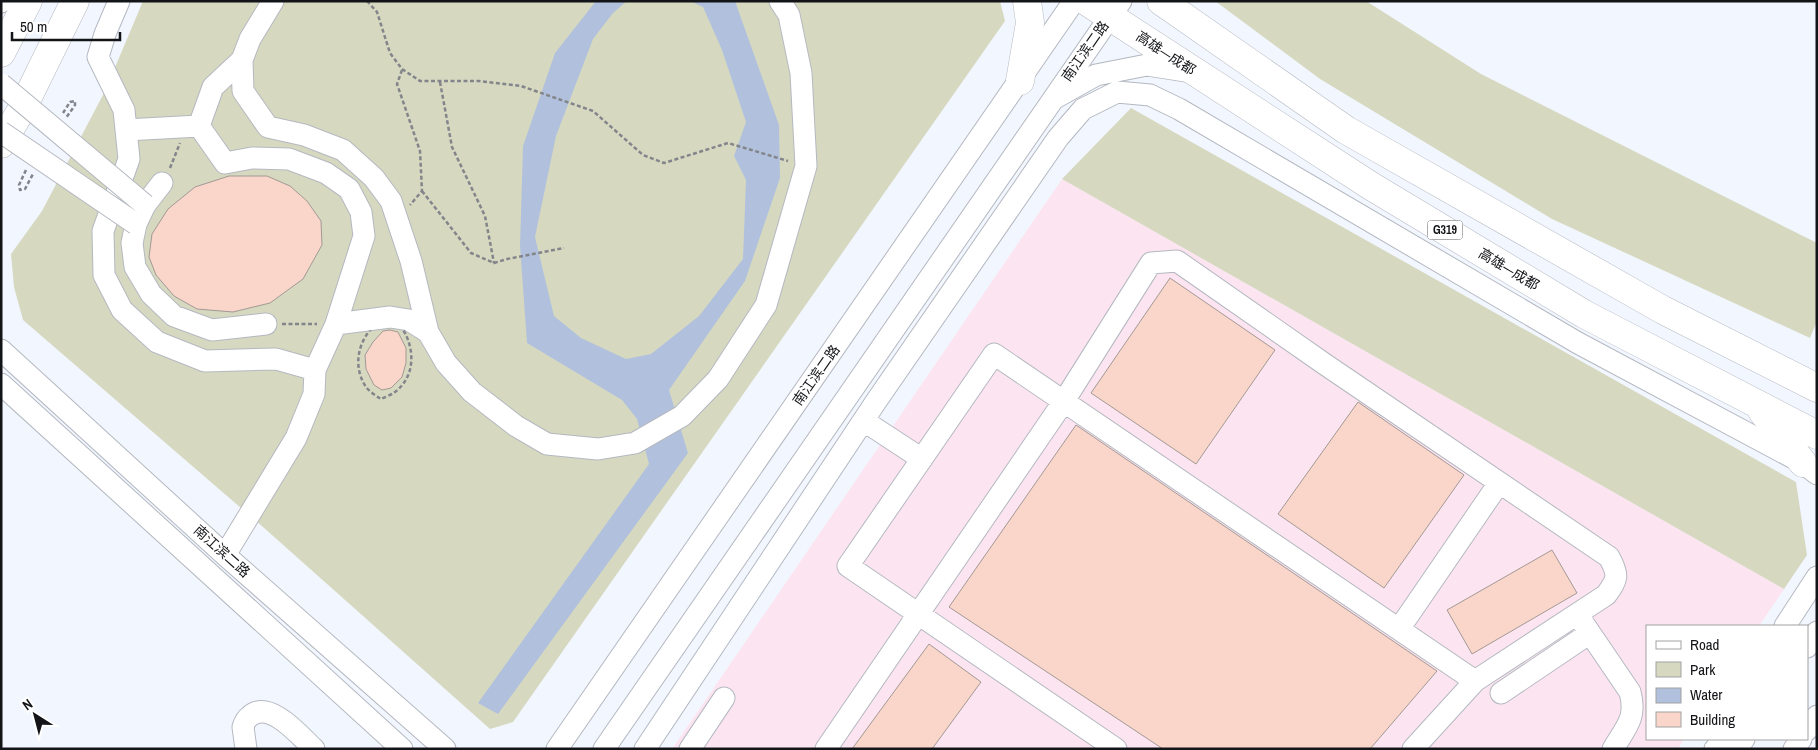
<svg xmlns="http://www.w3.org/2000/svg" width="1818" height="750" viewBox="0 0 1818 750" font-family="'Archivo Narrow','Noto Sans SC',sans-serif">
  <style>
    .medical { fill: #fce5f0 }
    .green { fill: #d6d9c0 }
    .water { fill: #b1c1dd }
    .building { fill: #f9d6c9; stroke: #a29995 }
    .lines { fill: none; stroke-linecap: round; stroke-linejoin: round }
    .minor-casing { stroke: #b4b8c0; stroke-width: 23 }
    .highway-casing { stroke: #b4b8c0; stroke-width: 29 }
    .path { stroke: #83858b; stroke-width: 2.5; stroke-dasharray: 4 2.5; stroke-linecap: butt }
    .minor { stroke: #fff; stroke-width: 21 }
    .highway { stroke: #fff; stroke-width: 28 }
    .minor-bridge-casing { stroke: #b4b8c0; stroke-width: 23; stroke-linecap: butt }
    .minor-bridge { stroke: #fff; stroke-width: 21 }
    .labels { text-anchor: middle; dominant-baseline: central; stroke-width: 4; stroke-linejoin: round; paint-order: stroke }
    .shield { fill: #fff; stroke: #5a5a5d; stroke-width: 1 }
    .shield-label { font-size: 12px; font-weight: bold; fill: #131417 }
    .street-label { font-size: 14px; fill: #131417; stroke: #fff }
  </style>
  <rect width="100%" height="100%" fill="#f2f6ff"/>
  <path class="medical" d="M1062,179L1784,589L1759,626H1647V739H1684L1678,749H672Z"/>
  <path class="green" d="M143,1H1000L1005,21L513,722L490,729L263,527L23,320L14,287L11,254L42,211L105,91Z
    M1215,1H1366L1481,74L1817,243V321L1810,338L1552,219L1320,79Z
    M1131,108L1796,482L1807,555L1784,589L1062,179Z"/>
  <path class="water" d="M596,1H627L613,13L593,39L556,136L535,237L554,316L581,338L626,359L651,354L699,316L743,259L746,180L734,156L746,122L722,50L703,7L690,1H735L779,125L780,178L745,281L669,390L688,453L498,714L478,703L649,464L637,419L622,400L527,343L520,246L523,146L555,53Z"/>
  <path class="building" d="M229,176H267L290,186L307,201L321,221L322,245L303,279L270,303L233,312L197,309L174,296L156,275L149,257L152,234L168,209L195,187Z
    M1170,278L1275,350L1196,464L1091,393Z
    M390,330L398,332L406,348V363L402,377L391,388L382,390L374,385L366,369L365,355L373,342L383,331Z
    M1358,402L1464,475L1384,588L1278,514Z
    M1076,425L1437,671L1370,749H1163L949,607Z
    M1552,550L1577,593L1472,654L1447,610Z
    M929,644L981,682L932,749H852Z"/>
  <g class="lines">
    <g class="minor-casing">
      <path id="minor" d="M119,1L105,34L98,57L124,110L129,159L103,231L104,275L122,310L157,342L205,361L276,359L315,370
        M273,1L250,39L242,60L243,91L268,127L304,135L343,150L374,178L391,201L411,261L428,332L446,363L472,392L516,426L547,444L598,449L635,443L682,416L718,379L766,305L806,166L801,73L789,15L780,1
        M1,2L2,1
        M1055,98L1096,75L1147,65L1192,72
        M199,126L213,87L242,60
        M126,130L199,126L225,163L252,158L289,159L326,173L349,189L361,212L364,236L336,324L315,370L314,394L296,438L225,555
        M162,183L145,205L136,224L132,243L135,267L151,294L174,316L212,330L266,324
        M336,324L390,317L409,320L428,332
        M1,350L225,555L445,749
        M1,384L402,749
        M864,421L922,459
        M1577,614L1630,692C1637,718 1626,727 1613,749
        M1785,626L1817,577
        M1399,629L1499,483
        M1807,647L1817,632
        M1501,693L1590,633
        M1807,730L1817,716
        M246,749L243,727C244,724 246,719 249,717C269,698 300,736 314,749
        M557,749L1074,1
        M604,749L1121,1
        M645,749L877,400L1058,138L1083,109L1117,92L1150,95L1179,109L1578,343L1803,463L1817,474
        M690,749L724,698
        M826,749L1064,401L1151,263L1177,261L1326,365L1609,557C1619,575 1618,579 1606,595L1475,681L1413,749
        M1116,749L848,566L994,354L1475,681
        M1715,749L1726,739
        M1737,749L1744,739
        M1794,749L1801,739"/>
    </g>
    <g class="highway-casing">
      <path id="highway" d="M1086,1L1371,186L1584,314L1817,435
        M1161,1L1346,130L1663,310L1817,388
        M1,53L28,1
        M1020,81L1030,23L1027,1
        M1,144L22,109L75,1
        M1762,411L1803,463"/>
    </g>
    <path class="path" d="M367,1L377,12L390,53L402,69L420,81H479L521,86L593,111L643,155L664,163L728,143L788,161
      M402,70L397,84L420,151L422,191L410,205
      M440,82L452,147L485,216L494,263
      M63,113L70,102L75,101V105L66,118
      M170,168L180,143
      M26,170L19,185L20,190L25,189L33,174
      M422,191L471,253L494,263L507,259L564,248
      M390,317C394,320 400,323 402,328C415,348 416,376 395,392C391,395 385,397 381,399C376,396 370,392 366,387C352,366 358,340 376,324C380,321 386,319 390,317Z
      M282,324H317"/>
    <use href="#minor" class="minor"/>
    <use href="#highway" class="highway"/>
    <g class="minor-bridge-casing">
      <path id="minor-bridge" d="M1,84L145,205
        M1,132L136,224"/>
    </g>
    <use href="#minor-bridge" class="minor-bridge"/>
  </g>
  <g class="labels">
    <rect class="shield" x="1427.5" y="220.5" width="35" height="19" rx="4"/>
    <g class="shield-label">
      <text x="1445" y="230">G319</text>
    </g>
    <g class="street-label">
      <text transform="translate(1085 51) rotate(-55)">南江滨二路</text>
      <text transform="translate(1166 53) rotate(33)">高雄—成都</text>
      <text transform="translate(1509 269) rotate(31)">高雄—成都</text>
      <text transform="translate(816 375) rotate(-55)">南江滨二路</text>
      <text transform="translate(222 551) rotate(42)">南江滨二路</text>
    </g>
  </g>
  <rect width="1818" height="750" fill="none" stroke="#131417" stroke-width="5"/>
  <rect x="1646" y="625" width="162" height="115" fill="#ffffff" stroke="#a1a1a2"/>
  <rect x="1656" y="641" width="25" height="8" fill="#ffffff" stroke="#a1a1a2"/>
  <text x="1690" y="650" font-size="15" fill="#131417">Road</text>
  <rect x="1656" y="662" width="25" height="15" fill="#d6d9c0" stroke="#a1a1a2"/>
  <text x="1690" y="675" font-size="15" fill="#131417">Park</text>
  <rect x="1656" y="688" width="25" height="15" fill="#b1c1dd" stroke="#a1a1a2"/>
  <text x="1690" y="700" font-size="15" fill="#131417">Water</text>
  <rect x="1656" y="712" width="25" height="15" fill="#f9d6c9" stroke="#a1a1a2"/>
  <text x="1690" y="725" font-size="15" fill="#131417">Building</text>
  <g transform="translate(35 715) rotate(324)" stroke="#ffffff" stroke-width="4" paint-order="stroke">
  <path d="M0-4L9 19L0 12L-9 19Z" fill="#131417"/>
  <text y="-8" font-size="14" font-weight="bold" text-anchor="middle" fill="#131417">N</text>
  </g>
  <path d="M12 32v8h108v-8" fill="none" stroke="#131417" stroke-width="2.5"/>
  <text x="20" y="32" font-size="15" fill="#131417" stroke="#ffffff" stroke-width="4" paint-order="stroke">50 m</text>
</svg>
